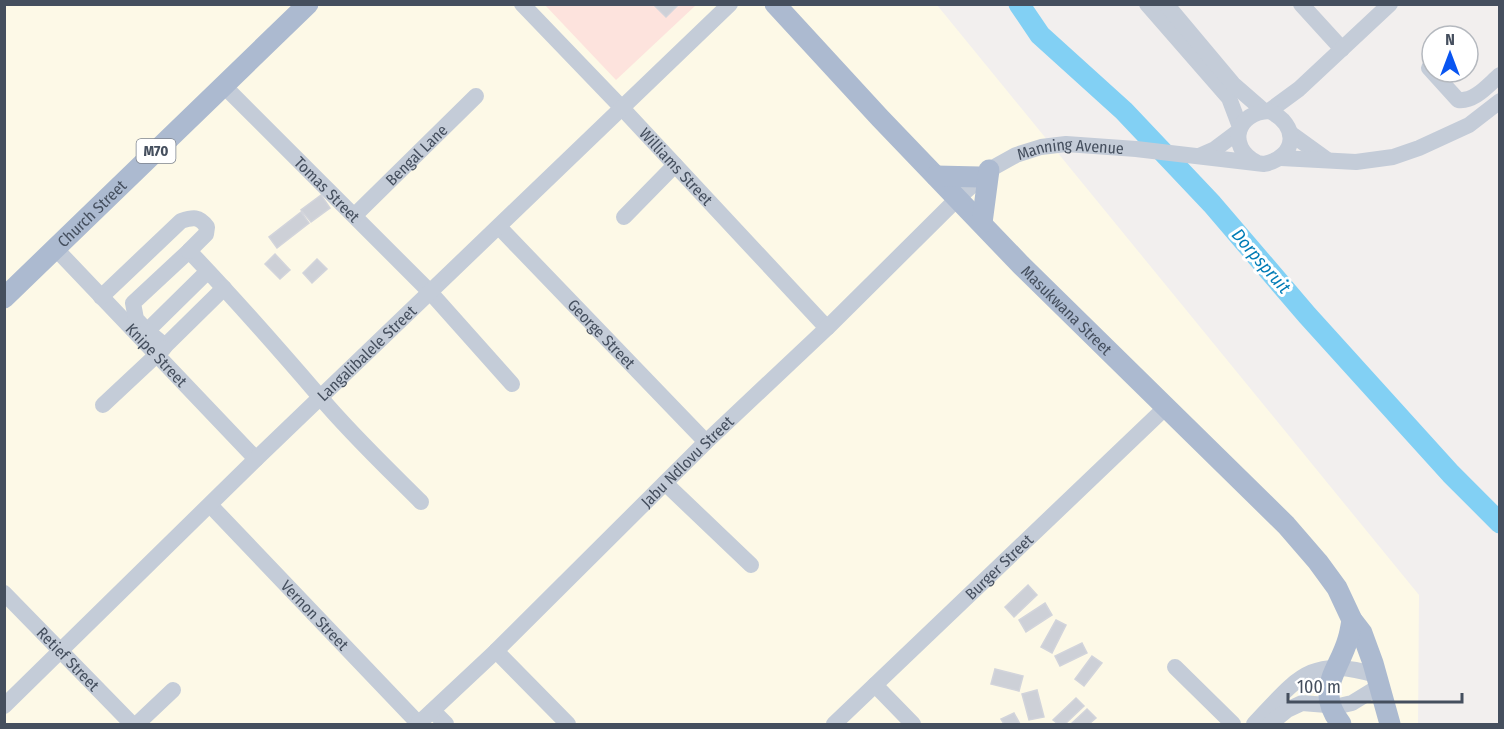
<svg xmlns="http://www.w3.org/2000/svg" width="1504" height="729" viewBox="0 0 1504 729" font-family="'Fira Sans Condensed',sans-serif">
  <style>
    .commercial { fill: #fdf9e7 }
    .medical { fill: #fde3dd }
    .lines { fill: none; stroke-linecap: round; stroke-linejoin: round }
    .river { stroke: #82d0f4; stroke-width: 21 }
    .building { fill: #cdd0d7; stroke: #d2d4db; stroke-width: 1.5 }
    .minor { stroke: #c4ccd8; stroke-width: 16 }
    .major { stroke: #acbad0; stroke-width: 21 }
    .labels { text-anchor: middle; dominant-baseline: central; stroke-width: 6; stroke-linejoin: round; paint-order: stroke }
    .shield { fill: #fff; stroke: #7d848e; stroke-width: 1.5 }
    .shield-label { font-size: 15px; font-weight: bold; fill: #454f5e }
    .street-label { font-size: 16px; fill: #454f5e; stroke: #fff }
    .water-label { font-size: 18px; font-style: italic; fill: #007cb6; stroke: #fff }
  </style>
  <rect width="100%" height="100%" fill="#f2efee"/>
  <path class="commercial" d="M4,5H937L1419,595L1418,724H5Z"/>
  <path class="medical" d="M545,5H696L616,80Z"/>
  <g class="lines">
    <path class="river" d="M1019,4L1040,35L1124,111L1212,204L1307,315L1451,474L1500,523"/>
  </g>
  <path class="building" d="M653,4H679L666,17Z
    M321,195L330,208L311,222L301,210Z
    M301,212L309,223L277,248L269,237Z
    M275,254L290,270L280,279L265,264Z
    M317,259L327,269L312,283L303,273Z
    M1028,585L1037,595L1014,617L1005,607Z
    M1045,603L1052,615L1026,632L1019,620Z
    M1056,620L1066,625L1052,653L1041,647Z
    M1082,643L1087,653L1060,666L1055,656Z
    M1092,656L1102,663L1084,686L1075,679Z
    M995,669L1023,676L1019,691L991,684Z
    M1037,690L1044,717L1029,720L1022,694Z
    M1076,698L1084,706L1065,724H1058L1053,720Z
    M1087,709L1096,718L1089,724H1071Z
    M1014,713L1020,724H1004L1001,719Z"/>
  <g class="lines">
    <g class="minor">
      <path id="s1" d="M522,4L622,108L827,328"/>
      <path d="M1147,4L1229,98L1240,127"/>
      <path d="M1166,4L1233,84L1264,111"/>
      <path d="M1301,4L1342,49"/>
      <path d="M1429,68L1458,100C1475,102 1488,85 1500,75"/>
      <path id="s2" d="M224,86L430,292L512,384"/>
      <path d="M1269,111L1299,89L1390,4"/>
      <path d="M1290,133L1326,159"/>
      <path d="M1199,156L1215,149L1239,131"/>
      <path d="M1281,158L1356,162L1393,157L1419,148L1469,125L1500,101"/>
      <path id="s3" d="M355,215L476,96"/>
      <path d="M624,217L675,165"/>
      <path id="s4" d="M499,227L706,442"/>
      <path id="s5" d="M56,249L256,459"/>
      <path d="M208,271L147,331L136,319L133,303L189,251C234,298 277,347 320,397C351,434 387,468 421,502"/>
      <path d="M101,297L181,221C193,217 199,216 207,227L206,234L189,251"/>
      <path d="M147,331L165,346L224,288"/>
      <path d="M103,405L164,348"/>
      <path d="M665,483L751,565"/>
      <path id="s6" d="M210,505L419,724"/>
      <path id="s7" d="M4,593L132,724"/>
      <path d="M496,651L568,724"/>
      <path d="M1175,667L1233,724"/>
      <path d="M875,685L913,724"/>
      <path id="s8" d="M4,706L256,459L730,4"/>
      <path d="M433,711L446,724"/>
      <path d="M137,724L173,690"/>
      <path id="s9" d="M418,724L496,651L706,442L827,328L957,199L989,170L1016,155L1041,147L1066,144L1136,149L1264,164C1298,157 1299,124 1269,111C1237,112 1226,146 1256,162"/>
      <path id="s10" d="M834,724L1165,408"/>
      <path d="M1254,724C1297,679 1309,655 1376,675"/>
      <path d="M1270,724L1287,710L1302,703L1339,706L1352,703L1378,687"/>
    </g>
    <g class="major">
      <path id="s11" d="M775,4L880,118L1021,265L1286,525L1318,562L1337,588L1352,620L1362,633L1373,663L1390,724"/>
      <path d="M936,176L980,177"/>
      <path d="M982,223L989,170"/>
      <path id="s12" d="M4,298L308,4"/>
      <path d="M1341,724C1314,689 1339,671 1348,639C1350,633 1351,626 1352,620"/>
    </g>
  </g>
  <g class="labels">
    <rect class="shield" x="136.5" y="139" width="39" height="24" rx="4.5"/>
    <g class="shield-label">
      <text x="156" y="151">M70</text>
    </g>
    <g class="street-label">
      <text stroke="none"><textPath href="#s9" startOffset="882">Manning Avenue</textPath></text>
      <text stroke="none"><textPath href="#s3" startOffset="86">Bengal Lane</textPath></text>
      <text stroke="none"><textPath href="#s1" startOffset="224">Williams Street</textPath></text>
      <text stroke="none"><textPath href="#s2" startOffset="146">Tomas Street</textPath></text>
      <text stroke="none"><textPath href="#s12" startOffset="122">Church Street</textPath></text>
      <text stroke="none"><textPath href="#s11" startOffset="423">Masukwana Street</textPath></text>
      <text stroke="none"><textPath href="#s4" startOffset="148">George Street</textPath></text>
      <text stroke="none"><textPath href="#s8" startOffset="506">Langalibalele Street</textPath></text>
      <text stroke="none"><textPath href="#s5" startOffset="146">Knipe Street</textPath></text>
      <text stroke="none"><textPath href="#s9" startOffset="376">Jabu Ndlovu Street</textPath></text>
      <text stroke="none"><textPath href="#s10" startOffset="228">Burger Street</textPath></text>
      <text stroke="none"><textPath href="#s6" startOffset="152">Vernon Street</textPath></text>
      <text stroke="none"><textPath href="#s7" startOffset="92">Retief Street</textPath></text>
    </g>
    <g class="water-label">
      <text transform="translate(1261 261) rotate(49)">Dorpspruit</text>
    </g>
  </g>
  <rect width="1504" height="729" fill="none" stroke="#454f5e" stroke-width="12"/>
  <g transform="translate(1450 54)"><circle r="28" fill="#ffffff" stroke="#b5b9bf" stroke-width="1.5"/>
  <path d="M0-4.5L10 22L0 15L-10 22Z" fill="#0955f1"/>
  <text y="-9" font-size="16" font-weight="bold" text-anchor="middle" fill="#454f5e">N</text>
  </g>
  <path d="M1288 693v9h174v-9" fill="none" stroke="#454f5e" stroke-width="3"/>
  <text x="1297" y="693" font-size="18" fill="#454f5e" stroke="#ffffff" stroke-width="4.5" paint-order="stroke">100 m</text>
</svg>
